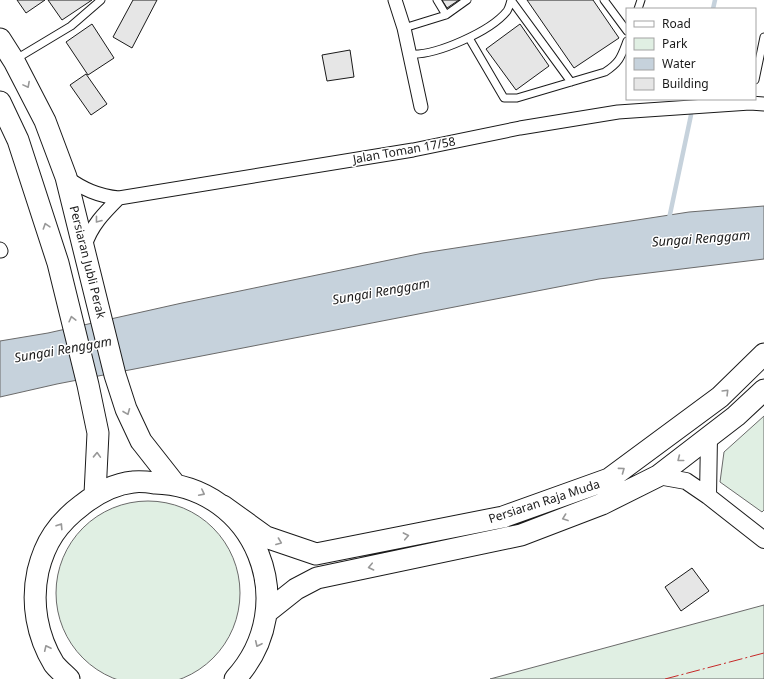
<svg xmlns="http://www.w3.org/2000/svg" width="764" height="679" viewBox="0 0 764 679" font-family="'Noto Sans',sans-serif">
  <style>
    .green { fill: #e0efe3; stroke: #6a6a6a }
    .water { fill: #c6d2dc; stroke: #6a6a6a }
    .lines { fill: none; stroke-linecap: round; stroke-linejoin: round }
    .stream { stroke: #c6d2dc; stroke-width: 4.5 }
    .building { fill: #e6e6e6; stroke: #1a1a1a }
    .service-casing { stroke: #1a1a1a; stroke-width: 9 }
    .minor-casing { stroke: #1a1a1a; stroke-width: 15 }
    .tertiary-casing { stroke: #1a1a1a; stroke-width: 18 }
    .primary-casing { stroke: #1a1a1a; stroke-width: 23 }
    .service { stroke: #fff; stroke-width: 7 }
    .minor { stroke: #fff; stroke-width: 13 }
    .tertiary { stroke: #fff; stroke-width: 16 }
    .primary { stroke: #fff; stroke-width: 21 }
    .power { stroke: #c62828; stroke-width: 1; stroke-dasharray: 14 3 2 3; stroke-linecap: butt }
    .oneway { stroke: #989898 }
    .labels { text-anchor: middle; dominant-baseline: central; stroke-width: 3; stroke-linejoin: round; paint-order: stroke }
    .street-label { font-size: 12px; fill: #1a1a1a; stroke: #fff }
    .water-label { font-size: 13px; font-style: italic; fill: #1a1a1a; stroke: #fff }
  </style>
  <rect width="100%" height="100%" fill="#fff"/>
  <path class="green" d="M764,416V510L762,512L720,482L724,452Z
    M56 593a92 92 0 1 1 184 0a92 92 0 1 1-184 0Z
    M764,605V679H490Z"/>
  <path class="water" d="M764,206V259L599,279L57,384L0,397V341L48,333L182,303L423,253L689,212Z"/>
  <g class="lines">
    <path class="stream" d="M713,9L715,0
      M669,219L691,115"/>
  </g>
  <path class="building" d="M17,0H45L26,13Z
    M48,0H92L62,20Z
    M133,0H157L132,48L113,37Z
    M442,0H459L447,8Z
    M527,0H593L619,38L574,68Z
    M92,24L114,58L88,75L66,42Z
    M520,24L549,66L516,90L486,49Z
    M350,50L354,77L327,81L322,55Z
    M86,74L107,104L91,115L70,85Z
    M692,568L709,591L681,611L665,587Z"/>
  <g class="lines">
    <g class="service-casing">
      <path id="service" d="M437,0L446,15
        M511,0L571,82
        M604,0L627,31
        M638,9L641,0
        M404,28L446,15L467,0
        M469,38L504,98H517L605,72C620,62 621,57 627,41
        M410,54C436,56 491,31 507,11C509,8 510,4 511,0
        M16,59L71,26L101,0
        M755,80L764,37"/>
    </g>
    <g class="minor-casing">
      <path id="minor" d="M395,0L404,28L421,107
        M66,177C83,189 98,196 119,198L413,150L520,128L618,112L750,103L764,104
        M85,246C91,226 104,213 119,198
        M0,249L1,251"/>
    </g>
    <g class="tertiary-casing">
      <path id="tertiary" d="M658,476L686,481L708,496L764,540
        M708,496L709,437"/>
    </g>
    <g class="primary-casing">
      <path id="primary" d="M0,39L14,61L45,121L66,177L115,375L126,409L141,441L174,483
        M0,102L18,140L58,263L88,385L98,433L95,494
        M223,506L266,537L316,554L503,517L609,479L720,397L764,354
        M267,612L296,589L317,578L521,535L602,504L658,476L736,416L764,390
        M69,679C64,674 58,669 54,664C37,636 31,603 38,571C45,542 58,523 82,505C96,494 115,484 133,482C140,481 148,482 155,483C256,486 303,605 235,679"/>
    </g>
    <use href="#service" class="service"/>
    <use href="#minor" class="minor"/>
    <use href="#tertiary" class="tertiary"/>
    <use href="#primary" class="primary"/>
    <path class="power" d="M665,679L764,653"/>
  </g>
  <defs><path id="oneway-chevron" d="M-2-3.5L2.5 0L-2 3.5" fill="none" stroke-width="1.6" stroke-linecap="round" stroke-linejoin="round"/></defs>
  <g class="oneway">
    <use href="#oneway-chevron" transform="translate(27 85) rotate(62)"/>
    <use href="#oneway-chevron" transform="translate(98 220) rotate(128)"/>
    <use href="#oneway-chevron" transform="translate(46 226) rotate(-108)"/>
    <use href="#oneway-chevron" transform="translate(72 319) rotate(-104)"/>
    <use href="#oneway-chevron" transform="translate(726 392) rotate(-45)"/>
    <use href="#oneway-chevron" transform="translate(127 412) rotate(68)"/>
    <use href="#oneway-chevron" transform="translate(97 455) rotate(-88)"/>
    <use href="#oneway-chevron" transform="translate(680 459) rotate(142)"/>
    <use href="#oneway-chevron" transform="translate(622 470) rotate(-36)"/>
    <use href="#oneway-chevron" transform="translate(202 493) rotate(27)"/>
    <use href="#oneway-chevron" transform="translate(565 518) rotate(160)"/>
    <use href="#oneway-chevron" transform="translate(60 526) rotate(-57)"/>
    <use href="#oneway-chevron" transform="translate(406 536) rotate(-11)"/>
    <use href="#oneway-chevron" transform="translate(279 542) rotate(21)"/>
    <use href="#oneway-chevron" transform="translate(371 567) rotate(168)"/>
    <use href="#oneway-chevron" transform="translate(258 644) rotate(115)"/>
    <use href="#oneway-chevron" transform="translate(47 648) rotate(-115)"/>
  </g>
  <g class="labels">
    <g class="street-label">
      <text transform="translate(404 150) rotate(-10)">Jalan Toman 17/58</text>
      <text transform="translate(88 262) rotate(76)">Persiaran Jubli Perak</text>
      <text transform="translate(544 501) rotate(-18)">Persiaran Raja Muda</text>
    </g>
    <g class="water-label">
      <text transform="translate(701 238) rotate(-4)">Sungai Renggam</text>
      <text transform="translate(381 291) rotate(-10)">Sungai Renggam</text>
      <text transform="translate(63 349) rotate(-10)">Sungai Renggam</text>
    </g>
  </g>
  <rect x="626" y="8" width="130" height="92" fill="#ffffff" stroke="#a3a3a3"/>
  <rect x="634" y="21" width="20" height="6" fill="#ffffff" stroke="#a3a3a3"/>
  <text x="662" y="28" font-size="12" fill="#1a1a1a">Road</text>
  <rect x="634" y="38" width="20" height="12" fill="#e0efe3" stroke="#a3a3a3"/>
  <text x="662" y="48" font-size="12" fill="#1a1a1a">Park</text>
  <rect x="634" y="58" width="20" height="12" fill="#c6d2dc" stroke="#a3a3a3"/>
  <text x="662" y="68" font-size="12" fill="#1a1a1a">Water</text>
  <rect x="634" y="78" width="20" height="12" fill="#e6e6e6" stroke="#a3a3a3"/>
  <text x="662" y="88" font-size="12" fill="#1a1a1a">Building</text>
</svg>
